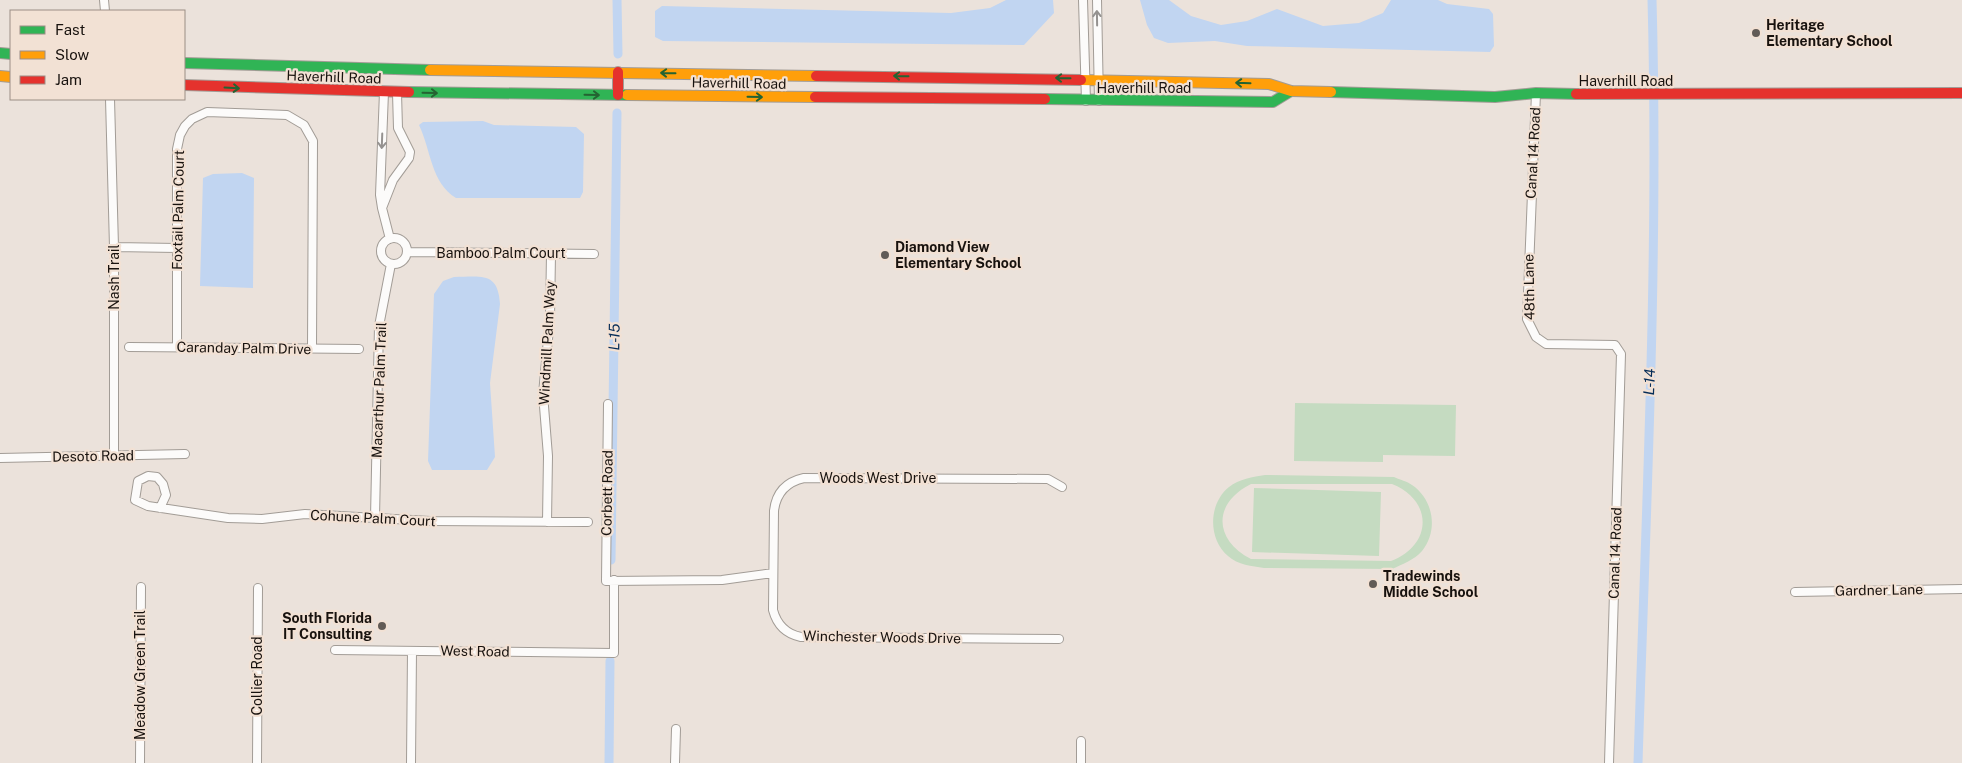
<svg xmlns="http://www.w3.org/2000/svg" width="1962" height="763" viewBox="0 0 1962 763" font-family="'Public Sans',sans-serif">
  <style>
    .green { fill: #c5dbc1; fill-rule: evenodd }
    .water { fill: #c1d5f1 }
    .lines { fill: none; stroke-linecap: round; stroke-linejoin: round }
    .canal { stroke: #c1d5f1; stroke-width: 9 }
    .street-casing { stroke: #a29c96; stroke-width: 10 }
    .fast-casing { stroke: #a29c96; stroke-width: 12 }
    .slow-casing { stroke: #a29c96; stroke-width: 12 }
    .jam-casing { stroke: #a29c96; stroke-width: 12 }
    .street { stroke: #fcfbfa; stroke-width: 8 }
    .fast { stroke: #30b455; stroke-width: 10 }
    .slow { stroke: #ff9f0a; stroke-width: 10 }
    .jam { stroke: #e5322d; stroke-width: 10 }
    .oneway { stroke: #959290 }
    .oneway2 { stroke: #246332 }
    .poi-dot { fill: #625b56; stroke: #f2e1d4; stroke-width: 2 }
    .labels { text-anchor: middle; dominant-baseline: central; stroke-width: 4.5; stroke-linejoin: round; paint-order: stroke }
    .poi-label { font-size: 14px; font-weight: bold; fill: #18120e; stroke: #f2e1d4; text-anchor: start }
    .street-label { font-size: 14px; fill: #18120e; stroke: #f2e1d4 }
    .water-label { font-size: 15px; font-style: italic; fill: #062d58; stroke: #f2e1d4 }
  </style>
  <rect width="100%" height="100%" fill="#ebe2db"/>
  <path class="green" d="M1295,403L1456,405L1455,456L1383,455V462L1294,461Z
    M1265,475L1394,477C1400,480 1407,481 1412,485C1433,499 1439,530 1422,551C1414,560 1403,564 1392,569L1264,568C1252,566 1238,565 1228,556C1208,539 1208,504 1229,487C1239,479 1253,477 1265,475ZM1251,484H1392C1433,500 1433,545 1391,561L1251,559C1213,539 1213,503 1251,484Z
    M1254,488L1381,492L1379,556L1252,552Z"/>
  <path class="water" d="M1006,0H1053L1054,13L1024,45L663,41L655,37V11L662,6L951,13L990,8Z
    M1140,0H1169L1191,16L1221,25L1247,21L1277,9L1323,26L1359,23L1383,13L1391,0H1438L1447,4L1489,9L1493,14L1494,46L1490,52L1247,46L1215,41L1168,43L1154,38L1147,25Z
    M483,121L494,125L576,127L584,134L583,192L580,198H456C431,183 431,150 419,125L423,122Z
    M242,173L254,178L253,288L200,286L203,178L213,174Z
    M454,277C481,277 498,271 500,304L490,383L495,457L487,470H432L428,461L434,294L443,281Z"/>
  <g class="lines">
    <path class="canal" d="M617,0L618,54
      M611,560L617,113
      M609,763L610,661
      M1638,763C1646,509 1659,254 1652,0"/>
    <g class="street-casing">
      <path id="street" d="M104,0L105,11
        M1083,0L1086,101
        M1097,0L1099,101
        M384,92L380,195L382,208L393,180L409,158L410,152L398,128L397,93
        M1536,93L1527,319L1536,337L1546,344L1615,345L1621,354L1609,763
        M110,99L114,247V456
        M382,208L390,239
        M381 251a13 13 0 1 1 26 0a13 13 0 1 1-26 0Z
        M114,247L177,248
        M407,252L594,254
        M129,347L359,349
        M177,347V149L180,135L185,126L192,119L207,112L287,115L304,125L313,141L312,348
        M608,404L606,581L722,580L773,573
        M0,458L185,454
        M160,508L166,495L163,484L157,477L148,476L138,481L135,500L148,506L228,518L262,519L305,514L430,521L588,522
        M375,518L379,326L391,264
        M547,522L548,456L543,394L550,317L551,254
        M1795,592L1962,589
        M1059,639L801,637C786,634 777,625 773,610L774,511C776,493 786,482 804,478L1048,479L1062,487
        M335,650L614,653V580
        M140,763L141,587
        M257,763L258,588
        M411,763L412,651
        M675,763L676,729
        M1081,763V741"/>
    </g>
    <g class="fast-casing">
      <path id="fast" d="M0,53L11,54
        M184,63L430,70
        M409,92L627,95
        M1331,92L1495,97L1536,93L1576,94
        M1045,99L1273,102L1291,91"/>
    </g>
    <g class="slow-casing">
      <path id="slow" d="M430,70L816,76
        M0,76L11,77
        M1081,80L1269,84L1291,91L1331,92
        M627,95L815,97"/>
    </g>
    <g class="jam-casing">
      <path id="jam" d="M618,72V95
        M816,76L1081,80
        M184,85L409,92
        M1576,94L1962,93
        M815,97L1045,99"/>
    </g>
    <use href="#street" class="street"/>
    <use href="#fast" class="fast"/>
    <use href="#slow" class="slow"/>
    <use href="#jam" class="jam"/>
  </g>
  <defs><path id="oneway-shaft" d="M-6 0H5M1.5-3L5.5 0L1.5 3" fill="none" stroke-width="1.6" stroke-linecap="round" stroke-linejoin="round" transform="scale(1.25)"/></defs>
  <g class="oneway">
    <use href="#oneway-shaft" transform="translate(1097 18) rotate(-91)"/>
    <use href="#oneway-shaft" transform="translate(382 141) rotate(92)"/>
  </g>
  <g class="oneway2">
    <use href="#oneway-shaft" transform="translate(668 73) rotate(-179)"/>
    <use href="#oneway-shaft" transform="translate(901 76) rotate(-179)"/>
    <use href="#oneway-shaft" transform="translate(1063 78) rotate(-179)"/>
    <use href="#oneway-shaft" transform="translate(1243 83) rotate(-178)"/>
    <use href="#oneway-shaft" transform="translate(232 88) rotate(3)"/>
    <use href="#oneway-shaft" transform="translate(430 93) rotate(1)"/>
    <use href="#oneway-shaft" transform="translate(592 95) rotate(1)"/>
    <use href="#oneway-shaft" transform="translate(755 97) rotate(1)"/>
  </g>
  <g class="poi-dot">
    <circle cx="1756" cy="33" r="5"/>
    <circle cx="885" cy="255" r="5"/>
    <circle cx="1373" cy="584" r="5"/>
    <circle cx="382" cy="626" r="5"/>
  </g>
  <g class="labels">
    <g class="poi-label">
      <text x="1766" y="25">Heritage<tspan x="1766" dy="16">Elementary School</tspan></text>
      <text x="895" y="247">Diamond View<tspan x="895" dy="16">Elementary School</tspan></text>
      <text x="1383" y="576">Tradewinds<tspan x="1383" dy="16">Middle School</tspan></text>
      <text x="372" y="618" text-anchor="end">South Florida<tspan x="372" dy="16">IT Consulting</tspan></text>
    </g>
    <g class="street-label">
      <text transform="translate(334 77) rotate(2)">Haverhill Road</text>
      <text x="1626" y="81">Haverhill Road</text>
      <text transform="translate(739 83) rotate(1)">Haverhill Road</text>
      <text x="1144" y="88">Haverhill Road</text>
      <text transform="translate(1533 153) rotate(-87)">Canal 14 Road</text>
      <text transform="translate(178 210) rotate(-89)">Foxtail Palm Court</text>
      <text x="501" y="253">Bamboo Palm Court</text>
      <text transform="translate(114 277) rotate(-90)">Nash Trail</text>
      <text transform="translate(1529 287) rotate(-91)">48th Lane</text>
      <text transform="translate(547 343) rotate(-87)">Windmill Palm Way</text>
      <text transform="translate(244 348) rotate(1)">Caranday Palm Drive</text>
      <text transform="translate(379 390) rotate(-88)">Macarthur Palm Trail</text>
      <text transform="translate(93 456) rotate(-1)">Desoto Road</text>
      <text x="878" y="478">Woods West Drive</text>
      <text transform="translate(607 493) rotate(-89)">Corbett Road</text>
      <text transform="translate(373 518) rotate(3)">Cohune Palm Court</text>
      <text transform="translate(1615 553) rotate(-88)">Canal 14 Road</text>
      <text transform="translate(1879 590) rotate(-1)">Gardner Lane</text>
      <text transform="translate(882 637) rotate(1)">Winchester Woods Drive</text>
      <text transform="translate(475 651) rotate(1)">West Road</text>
      <text transform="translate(140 675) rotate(-90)">Meadow Green Trail</text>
      <text transform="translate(257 676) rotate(-90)">Collier Road</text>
    </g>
    <g class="water-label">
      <text transform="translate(614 337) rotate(-89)">L-15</text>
      <text transform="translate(1649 382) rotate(-88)">L-14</text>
    </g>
  </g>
  <rect x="10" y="10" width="175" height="90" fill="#f2e1d4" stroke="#9b8e85"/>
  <rect x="20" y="26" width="25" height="8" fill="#30b455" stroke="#9b8e85"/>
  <text x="55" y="35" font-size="15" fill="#18120e">Fast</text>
  <rect x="20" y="51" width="25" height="8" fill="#ff9f0a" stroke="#9b8e85"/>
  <text x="55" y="60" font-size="15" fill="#18120e">Slow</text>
  <rect x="20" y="76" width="25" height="8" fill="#e5322d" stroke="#9b8e85"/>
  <text x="55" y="85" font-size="15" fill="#18120e">Jam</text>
</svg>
